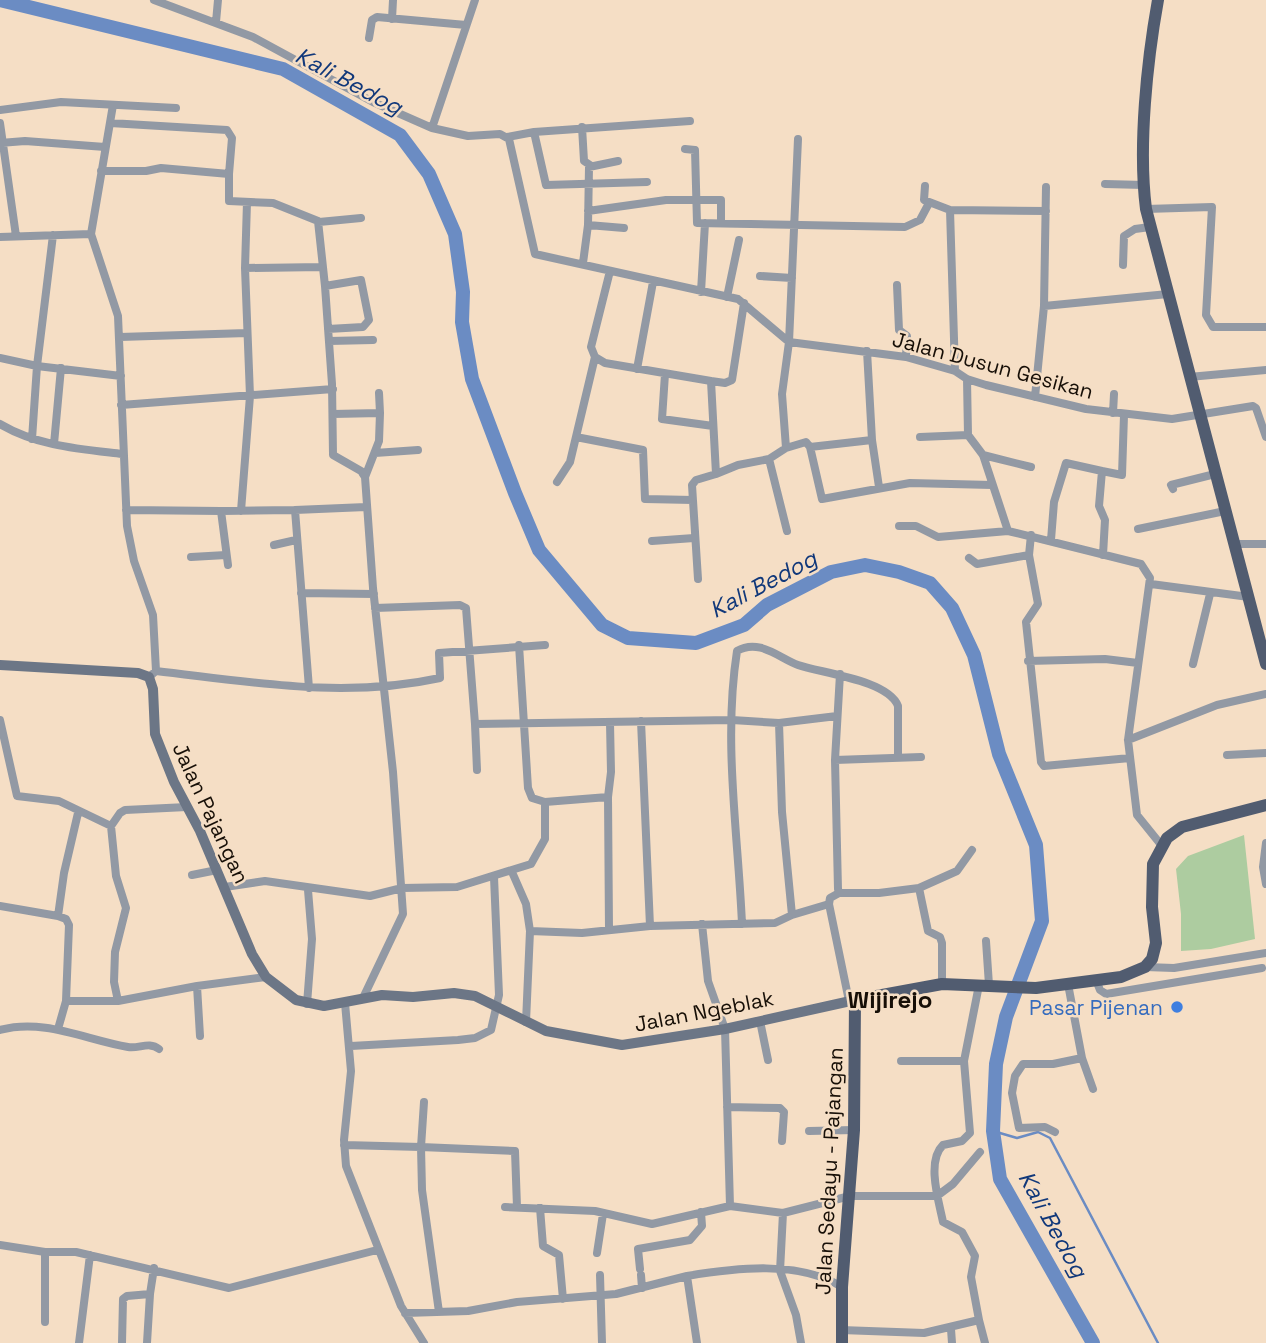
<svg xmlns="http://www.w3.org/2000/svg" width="1266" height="1343" viewBox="0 0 1266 1343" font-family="'Space Grotesk',sans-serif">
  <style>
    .green { fill: #adcca0 }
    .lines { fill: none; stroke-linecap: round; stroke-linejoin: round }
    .stream { stroke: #6b8cc3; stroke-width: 2.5 }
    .river { stroke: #6b8cc3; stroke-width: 14 }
    .street { stroke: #9299a4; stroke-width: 8 }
    .secondary { stroke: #6c7686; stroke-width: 10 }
    .primary { stroke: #515c70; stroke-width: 12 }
    .shop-dot { fill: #3f7fe0; stroke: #f5dec5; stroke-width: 2.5 }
    .labels { text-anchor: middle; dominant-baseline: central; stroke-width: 5; stroke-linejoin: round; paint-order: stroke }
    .street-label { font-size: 21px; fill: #170f07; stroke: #f5dec5 }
    .shop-label { font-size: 21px; fill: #366cbe; stroke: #f5dec5; text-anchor: end }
    .water-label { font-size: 23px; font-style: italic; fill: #11387a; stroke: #f5dec5 }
    .quarter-label { font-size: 24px; font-weight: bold; fill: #170f07; stroke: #f5dec5 }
  </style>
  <rect width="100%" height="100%" fill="#f5dec5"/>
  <path class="green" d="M1244,835L1255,939L1211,949L1181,951V914L1176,869L1188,856Z"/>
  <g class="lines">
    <path class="stream" d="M993,1131L1017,1138L1038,1132L1050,1138L1158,1343"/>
    <path class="river" d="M0,0L283,69L400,135L429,174L455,234L463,292L462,322L472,379L515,493L539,550L602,625L628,638L696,643L744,625L767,605L831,572L865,565L899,572L930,583L952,608L974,655L999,754L1036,845L1042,921L1006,1017L996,1064L993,1131L1000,1179L1093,1343"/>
    <path class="street" d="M154,0L253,37L373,102L432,128
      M475,0L432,128L468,136L500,134L509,139L535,254L738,299L789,342L906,357L955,371L967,379L986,385L1086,409L1172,419L1253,406L1256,408L1266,437
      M392,19L393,0
      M216,22L218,0
      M369,38L372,20L377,17L466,25
      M113,105L91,234L118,316L127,526L134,561L153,615L156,671L149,677
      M0,110L61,102L176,108
      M0,123L16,236
      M110,123L227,130L232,138L229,174
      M582,127L584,161L590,165
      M534,132L690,121
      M507,137L534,132L546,185L647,182
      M0,143L25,141L105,147
      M685,149L695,150L697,223L905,227L920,220L928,205
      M101,171H146L161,168L229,174V201L273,203L318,221L325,286L361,280L369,320L363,327L328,329
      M1105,184L1144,185
      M925,186L924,200L950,210L1046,211
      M1146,209L1212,207L1206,315L1213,327H1266
      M950,210L955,371
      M588,211L666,200H721V223
      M319,222L361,218
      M588,225L624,228
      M53,235L37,366L121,376
      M0,237L91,234
      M583,263L588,225L589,167L618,161
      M1123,265L1124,236L1135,229L1150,227
      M245,268L323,267
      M610,271L591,347L595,357L605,363L711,381
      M760,276L792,278
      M897,285L899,330L907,336L906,357
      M325,286L332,384L333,455L361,471L365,477L373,588L393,772L403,914L363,998
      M701,292L705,223
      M727,297L739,240
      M1044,306L1168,294
      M120,337L247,333
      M329,341L373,340
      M867,351L872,440L810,447L822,499L910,483L992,485
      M0,358L37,366L32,439
      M637,369L653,282
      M665,374L662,419L713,426
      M1189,377L1266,370
      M967,379L968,435L983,455L1008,531L1141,564L1150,578L1128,740L1137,815L1162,846
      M379,393L380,413
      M1035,397L1044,306L1046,187
      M121,405L333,389
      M1113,413L1114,394
      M333,414L380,413L379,441L365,477
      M0,424C37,446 80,449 122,454
      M576,437L643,450L645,499L693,500
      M920,437L968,435
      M872,440L879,487
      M54,444L61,368
      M786,448L806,442L810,447
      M375,453L418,450
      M983,455L1031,467
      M769,459L787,531
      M1102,471L1122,475L1124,415
      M716,474L738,465L769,459L786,448L782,394L789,342L798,139
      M557,482L570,462L595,357
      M1173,489L1171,485L1215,474
      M126,510L221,511L228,565
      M295,510L366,507
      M221,511L295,510L309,688
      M241,511L250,396L245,268L247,202
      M899,526H916L938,537L1008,531
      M1138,529L1225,511
      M1031,535L1029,555L1038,604L1026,622L1041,762L1044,766L1130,758
      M1051,540L1054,502L1066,463L1102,471L1099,506L1105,520L1103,555
      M652,541L694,538
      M1234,544H1266
      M274,545L296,540
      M191,557L226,555
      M969,558L977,564L1029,555
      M698,579L692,485L696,480L716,474L711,381L725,383L732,380L744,303
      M1151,584L1249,597
      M301,593L374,594
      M375,608L460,605L466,608L475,724L732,720L779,723L782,812L792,915
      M1028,661L1105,659L1138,663
      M1193,664L1210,594
      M156,671C252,682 344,699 440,678L439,653L545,645
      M840,674L835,760L838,889L839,893H879L919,888L928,931L940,937L942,943V984
      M0,720L17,796L59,801L111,826L120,813L125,810L187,807
      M641,721L650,926
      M779,723L837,716
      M475,724L477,770
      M1128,740L1217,705L1266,694
      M1227,755L1266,753
      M835,760L921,757
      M608,797L609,930
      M545,802L608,797L611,772L610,723
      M111,826L116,876L126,908L115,952L114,982L118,1001
      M1266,843L1263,867L1266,884
      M512,872L526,904L530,931
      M192,875L217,870
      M225,887L265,881L370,896L402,888L457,887L531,864L545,839V802L532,798L528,788L519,645
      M919,888L957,871L972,850
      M829,904L849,1001
      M0,906L58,916L64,873L78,813
      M58,916L66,919L69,925L66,1001H118L197,986
      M702,924L708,981L725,1029L730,1206
      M742,924C738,833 723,741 737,651C759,638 779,658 798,665C821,673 888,680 898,706V756
      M986,941L989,985
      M1145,967L1174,968L1266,953
      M1096,980L1100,990L1106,994L1262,968
      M345,1003L351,1071L344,1140L346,1166L401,1306L424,1343
      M307,1004L312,939L308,890
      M760,1021L768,1060
      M526,1022L530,931L582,933L650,926L775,923L792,915L829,904L830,898L839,893
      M58,1029L66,1001
      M0,1030C44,1018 86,1040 128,1047C139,1049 149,1041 159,1049
      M200,1036L197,986L266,977
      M351,1046L458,1040L475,1038L491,1030L499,995L494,877
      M1082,1058L1093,1089
      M901,1061H964
      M727,1107L780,1108L784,1112L782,1141
      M809,1131L854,1130
      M1055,1132L1045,1127L1019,1128L1012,1093L1015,1076L1023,1064H1053L1082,1058L1068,984
      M344,1145L421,1147L424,1102
      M505,1207L595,1211L652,1224L730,1206L783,1213L780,1271L796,1315L801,1343
      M540,1208L543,1246L559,1255L563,1299
      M783,1213L850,1196H937L953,1184L980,1152
      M0,1245L45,1252H76L229,1288L377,1250
      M597,1253L603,1214
      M640,1269L638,1249L690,1240L702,1226L701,1212
      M600,1275L602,1343
      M641,1275L642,1288
      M687,1276C736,1268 798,1260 842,1287
      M439,1312L422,1190L421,1147L515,1151L517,1207
      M405,1313L468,1311L517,1302L616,1294L687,1276L697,1343
      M979,1320L971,1277L975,1256L962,1232L943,1222C939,1202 926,1161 943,1145L962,1141L970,1133L964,1061L979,985
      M45,1322V1252
      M951,1329L952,1343
      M841,1330L924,1333L979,1320L985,1343
      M79,1343L90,1255
      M122,1343L123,1299L127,1296L150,1294L154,1268
      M147,1343L150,1294"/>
    <path class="secondary" d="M0,665L138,673L149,677L153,689L155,734L174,782L200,831L252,954L266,977L296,1000L324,1006L382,995L413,997L454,993L475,996L546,1031L622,1045L725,1029L855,1000"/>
    <path class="primary" d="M1158,0C1147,61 1138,147 1146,209L1266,664
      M842,1343V1287L854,1130L855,1000L942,984L1036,988L1121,977L1145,967L1152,959L1156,943L1152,907L1153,864L1167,838L1182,827L1266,805"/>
  </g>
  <circle class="shop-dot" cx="1177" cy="1007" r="7"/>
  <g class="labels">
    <g class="street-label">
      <text transform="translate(993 365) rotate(15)">Jalan Dusun Gesikan</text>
      <text transform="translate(211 813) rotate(65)">Jalan Pajangan</text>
      <text transform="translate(704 1011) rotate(-11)">Jalan Ngeblak</text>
      <text transform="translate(829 1171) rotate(-87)">Jalan Sedayu - Pajangan</text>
    </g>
    <g class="shop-label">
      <text x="1163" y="1007">Pasar Pijenan</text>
    </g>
    <g class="water-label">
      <text transform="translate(349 81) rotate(28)">Kali Bedog</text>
      <text transform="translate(763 584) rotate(-28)">Kali Bedog</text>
      <text transform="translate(1053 1224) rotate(61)">Kali Bedog</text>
    </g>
    <g class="quarter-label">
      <text x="890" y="999">Wijirejo</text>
    </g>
  </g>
</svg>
